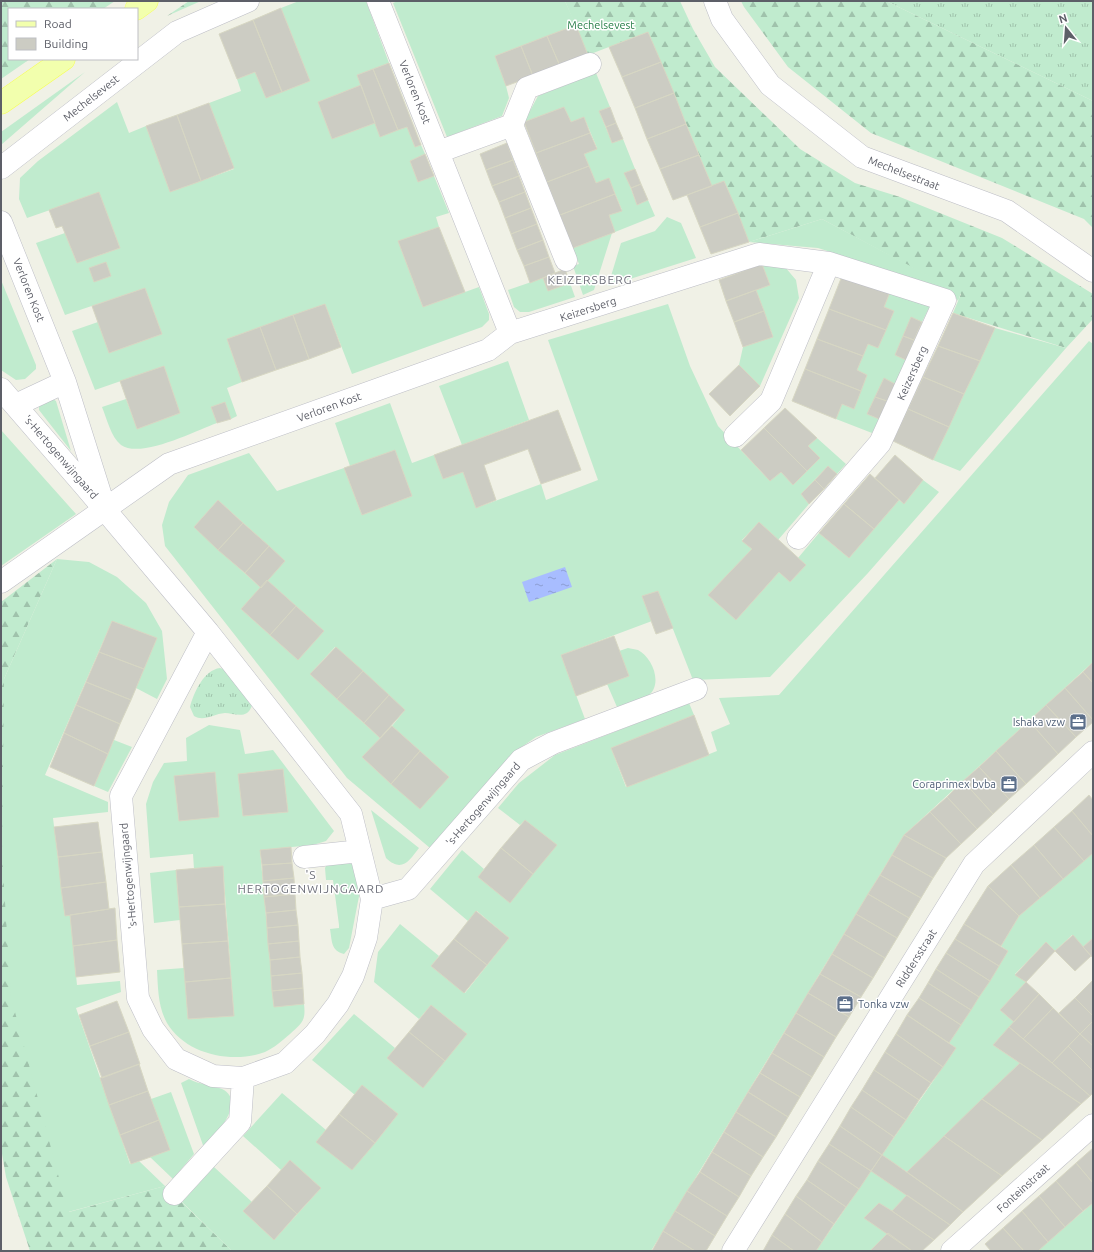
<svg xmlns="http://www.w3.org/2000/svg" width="1094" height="1252" viewBox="0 0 1094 1252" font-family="Ubuntu,sans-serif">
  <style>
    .grass { fill: url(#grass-tufts) }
    .forest { fill: url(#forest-firs) }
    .garden { fill: #c0ebce; fill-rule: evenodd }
    .water { fill: url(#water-ripples) }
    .building { fill: #ccccc3; stroke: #d7d7c3 }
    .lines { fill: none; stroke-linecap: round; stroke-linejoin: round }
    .minor-casing { stroke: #bdbec6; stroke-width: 23 }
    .major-casing { stroke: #f7ff51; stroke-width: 23 }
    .minor { stroke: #fff; stroke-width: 22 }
    .major { stroke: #f2ffad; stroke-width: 22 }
    .labels { text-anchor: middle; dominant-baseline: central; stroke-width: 3; stroke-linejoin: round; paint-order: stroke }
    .park-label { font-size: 11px; fill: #2a814b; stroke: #fff }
    .street-label { font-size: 11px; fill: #5d5f68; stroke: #fff }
    .service-label { font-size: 11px; fill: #4e5e75; stroke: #fff; text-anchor: end }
    .neighbourhood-label { font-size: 12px; letter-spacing: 1px; fill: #6e707a; stroke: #fff }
  </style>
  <defs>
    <pattern id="grass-tufts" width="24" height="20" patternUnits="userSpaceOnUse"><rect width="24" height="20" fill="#c0ebce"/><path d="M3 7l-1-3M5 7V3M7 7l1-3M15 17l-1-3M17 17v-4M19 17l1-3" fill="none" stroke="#9fc2ab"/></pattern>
    <pattern id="forest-firs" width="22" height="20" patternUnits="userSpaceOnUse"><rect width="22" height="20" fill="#c0ebce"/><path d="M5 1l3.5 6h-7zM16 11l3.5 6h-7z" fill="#9fc2ab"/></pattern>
    <pattern id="water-ripples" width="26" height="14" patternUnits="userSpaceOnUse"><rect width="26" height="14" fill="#a8bdff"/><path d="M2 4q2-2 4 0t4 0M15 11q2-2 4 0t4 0" fill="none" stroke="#8c9dd2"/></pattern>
  </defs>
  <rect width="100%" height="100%" fill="#f0f1e6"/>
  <path class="grass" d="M886,1H1093V101L1064,87Z
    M220,668L227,670L253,702C252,706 250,711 247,713C241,717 231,713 225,713C213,714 204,722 194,716L190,707C194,692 204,670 220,668Z"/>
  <path class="forest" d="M3,1H115L103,9H9V59H30L1,79V2Z
    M189,1H201L167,16Z
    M565,1H680L693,29L715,67L800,149L855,183L900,197L1002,238L1093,294V319L1066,348L953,313L961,294L822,219L749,242L724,181L712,186L648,32L588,55Z
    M741,1H886L1093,101V228L1084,219L871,133L788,67L744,7Z
    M57,559L4,679L69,1212L165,1186L232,1251H30L6,1177L1,1148V602Z"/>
  <path class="garden" d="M299,1H366L389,63L357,75L361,85L318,102L332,139L375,123L407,127L415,147L421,145L425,154L410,161L418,182L434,176L449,213L436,217L439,227L398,241L423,307L479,287L489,314V320L482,327L352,374L325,304L227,339L242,382L227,388L237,416L231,419L225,402L211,407L217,423C195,431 141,459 121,445C111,437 107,419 102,407L126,399L137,429L180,413L164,366L95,390L72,331L98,322L109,353L162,334L145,288L65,315L36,243L65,233L77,263L120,248L99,193L27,218L19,199L20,178L38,161L117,102L129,133L146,126L170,192L234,169L209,103L241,91L237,79L255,72L266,98L310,81L281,8Z
    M398,1H565L576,25L495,56L506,86L509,98L502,116L447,137L393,3Z
    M85,72L1,145V132Z
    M596,73L610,107L599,111L612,143L623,139L635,169L625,173L637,205L648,200L655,216L615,232L609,215L622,210L609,179L596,183L584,154L597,148L584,117L571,122L564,107L524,122L538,96Z
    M667,217L681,223L696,258L608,286L621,243L655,231Z
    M822,219L961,293L958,301L950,290L818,248L749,242Z
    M612,233L594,290L583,295L573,266L579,264L573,248Z
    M762,264L785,267L796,280L799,298L760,386L739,365L743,347L773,336L756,290L770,285Z
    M543,278L548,291L570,283L575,297L529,312H520L514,307L508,290Z
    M1,280L36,365V369L25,379L16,380L1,370Z
    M890,292L930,306L922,322L911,318L895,355L906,360L895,384L884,379L867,414L879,419L872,433L836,419L842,404L854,409L867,375L857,370L868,344L878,348L894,311L884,307Z
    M668,304L690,366L718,426L770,481L781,472L793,485L820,458L808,446L817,438L846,464L837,474L828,466L801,494L809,504L778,540L759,522L742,540L752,549L708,595L736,620L779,572L790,582L806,565L798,558L819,533L849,558L899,500L904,504L923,480L939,492L868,573L770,677L693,680L658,591L642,596L652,621L561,655L585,719L536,737L513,753L430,848L347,778L165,546L162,525L169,502L188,475L249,453L277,491L344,468L362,515L412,496L395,450L350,466L335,423L390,403L412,463L434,455L443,479L463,472L476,508L541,484L546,500L598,480L548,340ZM218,500L285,561L267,580L324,631L298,660L241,609L261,588L194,527ZM335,647L405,710L392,726L449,777L391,784L363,758L380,738L310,674Z
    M995,328L1066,348L960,471L933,460Z
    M1089,341L1093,344V662L904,835L651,1251H232L182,1202L214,1167L252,1202L243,1211L274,1240L321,1188L290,1160L281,1170L243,1136L282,1093L326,1130L316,1142L375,1143L398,1114L363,1086L355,1095L312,1060L354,1014L395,1048L387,1058L423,1087L467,1034L431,1005L419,1019L374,982L378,952L400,924L439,956L431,966L465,993L509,938L477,911L468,921L430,889L462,850L484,869L478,877L510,902L556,845L525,820L520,825L498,808L519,783L555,755L689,703L694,715L611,748L626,787L717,751L711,732L730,724L719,698L779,695Z
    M508,361L529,420L462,445L439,386Z
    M51,398L56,401L71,451L39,410V403Z
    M1,430L76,514L1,566Z
    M57,559L89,562L117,577L146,603L162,631L167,679L157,699L136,688L157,638L112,621L45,775L108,802V812L53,818L65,916L70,915L77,985L120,981L121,992L76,1008L130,1164L139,1161L165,1186L68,1212L11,997L2,855L4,679Z
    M628,648C631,649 635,649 638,650C652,657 663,683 649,695C641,701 626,704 617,707L607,684L629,676L619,651Z
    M209,725L240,730L245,754L273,750L334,831L326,841L313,845L260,850L274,1006L304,1004C306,1021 302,1023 290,1034C283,1040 274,1048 265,1052C233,1064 186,1055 167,1023C158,1007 158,988 157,970L184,968L188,1019L234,1015L223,867L194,869L193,854L150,858L146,804L153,782L164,763L187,761L186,738ZM283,769L288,812L243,816L238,774ZM215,772L219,817L179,821L174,776Z
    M114,740L132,747L108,792L94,786Z
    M371,810L419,848C409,861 402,873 386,858Z
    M1093,853V938L1083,947L1072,935L1055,951L1045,943L1015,974L1026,982L1000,1010L1014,1022L993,1045L1020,1063L907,1172L882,1155L956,1048L949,1043L1008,951L1001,946L1019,916Z
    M328,862H355L360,891L349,948L344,954C331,951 332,941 330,929L339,928V925L333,880H326L325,868Z
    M176,870L180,920L154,923L150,873Z
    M189,1079C200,1085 211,1084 222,1089C248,1102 214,1136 204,1148L181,1083Z
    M171,1092L194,1154L173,1179L150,1157L170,1150L151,1099Z
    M871,1171L907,1195L892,1211L879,1203L864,1218L888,1233L870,1251H816Z
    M1093,1203V1251H1037Z"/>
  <path class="water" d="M565,567L572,587L529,602L522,582Z"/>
  <path class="building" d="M281,8L310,81L282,92L253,20Z
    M253,20L282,92L266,98L255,72L237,79L219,34Z
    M576,25L588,55L560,66L547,36Z
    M648,32L661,62L622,77L609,47Z
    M547,36L560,66L533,76L521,46Z
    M521,46L533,76L506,86L495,56Z
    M661,62L674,93L635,108L622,77Z
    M389,63L421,145L415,147L407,127L398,130L373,69Z
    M373,69L398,130L380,137L357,75Z
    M361,85L375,123L332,139L318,102Z
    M674,93L686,124L647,139L635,108Z
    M209,103L234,168L201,181L177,115Z
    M564,107L571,122L584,117L590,133L536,153L524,122Z
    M610,107L616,123L606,127L599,111Z
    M177,115L201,181L170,192L146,126Z
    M616,123L623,139L612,143L606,127Z
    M686,124L699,155L660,169L647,139Z
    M590,133L597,149L584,154L589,166L547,182L536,153Z
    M507,143L513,160L486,170L480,154Z
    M425,154L434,176L418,182L410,161Z
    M699,155L712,186L673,200L660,169Z
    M513,160L519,176L492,186L486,170Z
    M589,166L596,183L609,178L615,194L560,215L547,182Z
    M635,169L641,184L631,188L624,173Z
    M519,176L525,192L499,202L492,186Z
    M724,181L738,213L700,227L687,195Z
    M641,184L648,200L637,205L631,188Z
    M99,192L120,248L77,263L62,226L56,228L49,210Z
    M525,192L531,208L505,218L499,202Z
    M615,194L622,211L609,215L615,232L573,248L560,215Z
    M531,208L537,224L511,234L505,218Z
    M738,213L749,242L711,254L700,227Z
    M537,224L543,240L517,250L511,234Z
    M439,227L465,292L423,307L398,241Z
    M543,240L549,257L524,266L517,250Z
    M549,257L555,273L530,283L524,266Z
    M106,262L111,276L94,282L89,268Z
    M762,264L770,285L726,301L719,280Z
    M565,269L570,283L548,291L543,278Z
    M842,276L890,292L884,307L894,311L886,330L829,309Z
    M145,288L162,334L109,353L92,306Z
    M756,290L764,311L734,322L726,301Z
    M325,304L341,347L309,359L293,315Z
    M829,309L886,330L878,348L868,344L863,356L817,339Z
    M764,311L773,337L743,347L734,322Z
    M953,313L995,328L980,361L938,346Z
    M293,315L309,359L276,370L260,327Z
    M911,317L922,322L914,340L903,336Z
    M260,327L276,370L242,382L227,339Z
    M903,336L914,340L906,360L895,355Z
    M817,339L863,356L857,370L867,375L861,391L805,369Z
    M938,346L980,361L964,394L923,377Z
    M739,365L760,386L730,416L709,394Z
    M164,366L180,413L137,429L120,381Z
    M805,369L861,391L854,409L842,404L836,419L792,401Z
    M923,377L964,394L949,427L908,409Z
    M884,378L895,384L887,401L875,397Z
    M875,397L887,401L879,419L867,414Z
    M225,402L231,419L217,423L211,407Z
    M785,408L817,438L808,446L820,458L807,471L764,428Z
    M908,409L949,427L933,460L893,441Z
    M558,410L581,470L541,484L528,449L484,465L496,500L476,508L463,472L443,479L434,455Z
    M764,428L807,471L793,485L781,472L770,481L741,450Z
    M395,450L412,496L362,515L344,468Z
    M895,455L923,480L904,504L875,478Z
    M828,466L837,474L824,489L815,480Z
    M870,474L899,500L874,529L844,504Z
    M815,480L824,489L809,504L801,494Z
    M218,500L243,523L218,550L194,527Z
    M844,504L874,529L849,558L819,533Z
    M759,522L806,565L790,582L779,572L736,620L708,595L752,549L742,541Z
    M243,523L269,546L245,573L218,550Z
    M269,546L285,561L261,588L245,573Z
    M267,580L296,606L270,635L241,609Z
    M658,591L673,628L656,634L642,596Z
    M296,606L324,631L298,660L270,635Z
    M112,621L157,638L144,669L99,652Z
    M614,636L629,676L576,696L561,655Z
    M336,647L363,671L337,699L310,674Z
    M99,652L144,669L131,700L86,682Z
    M1093,662V683L1083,672Z
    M363,671L389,695L364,723L337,699Z
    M1083,672L1093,683V720L1065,688Z
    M86,682L131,700L120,724L76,705Z
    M1065,688L1093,720V722L1076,737L1046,705Z
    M389,695L405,710L380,738L364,723Z
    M76,705L120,724L108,754L64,733Z
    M1046,705L1076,737L1058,754L1029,721Z
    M694,715L709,755L627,787L611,748Z
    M1029,721L1058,754L1026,784L996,751Z
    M392,726L420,751L391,784L362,757Z
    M64,733L108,754L94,786L50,767Z
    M420,751L449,777L420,809L391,784Z
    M996,751L1026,784L1009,799L979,767Z
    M979,767L1009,799L993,814L963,781Z
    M283,769L288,812L243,816L238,774Z
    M215,772L219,817L179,821L174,776Z
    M963,781L993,814L977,829L947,797Z
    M1089,795L1093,800V836L1072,811Z
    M947,797L977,829L961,844L930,812Z
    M1072,811L1093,836V853L1084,861L1054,827Z
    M930,812L961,844L946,858L904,835Z
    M525,820L557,845L533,874L501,848Z
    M98,822L102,852L58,857L54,827Z
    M1054,827L1084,861L1063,879L1034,845Z
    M904,835L946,858L933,878L892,855Z
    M1034,845L1063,879L1040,898L1011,865Z
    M291,847L292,863L262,865L260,850Z
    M501,848L533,874L510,903L478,877Z
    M102,852L106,882L61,888L58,857Z
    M892,855L933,878L921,898L880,875Z
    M292,863L294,878L263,881L262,865Z
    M1011,865L1040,898L1019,916L988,886Z
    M223,866L225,904L179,907L176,870Z
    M880,875L921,898L909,918L868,894Z
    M294,878L295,894L264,897L263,881Z
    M106,882L109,909L65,916L61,888Z
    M988,886L1019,916L1001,946L964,924Z
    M295,894L296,910L266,913L264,897Z
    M868,894L909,918L897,938L856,914Z
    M225,904L228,941L182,944L179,907Z
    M115,908L117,940L73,946L70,915Z
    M296,910L298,925L267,928L266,913Z
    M476,911L509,938L487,965L454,939Z
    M856,914L897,938L885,958L844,934Z
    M964,924L1008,951L999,966L955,939Z
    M298,925L299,941L268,944L267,928Z
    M844,934L885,958L873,978L832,954Z
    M1073,935L1091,956L1075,971L1055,951Z
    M1093,938V958L1083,947Z
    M454,939L487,965L464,993L431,966Z
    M955,939L999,966L990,981L946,953Z
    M117,940L120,972L76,977L73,946Z
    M228,941L231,978L185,982L182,944Z
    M299,941L300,957L270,960L268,944Z
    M1046,942L1055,951L1026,982L1015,975Z
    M946,953L990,981L979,997L936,969Z
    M832,954L873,978L861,997L820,974Z
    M300,957L302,973L271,976L270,960Z
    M936,969L979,997L971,1010L928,983Z
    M302,973L303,988L272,991L271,976Z
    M820,974L861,997L849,1017L808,993Z
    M231,978L234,1016L188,1019L185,982Z
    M1093,980V1016L1075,998Z
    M1026,982L1039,994L1014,1022L1000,1010Z
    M928,983L971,1010L961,1025L919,998Z
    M303,988L304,1004L274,1007L272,991Z
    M808,993L849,1017L836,1037L796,1013Z
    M1039,994L1053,1008L1023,1039L1009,1027Z
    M919,998L961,1025L949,1043L907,1015Z
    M1075,998L1093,1016V1021L1080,1034L1059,1013Z
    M117,1001L129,1032L90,1046L79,1015Z
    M431,1005L467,1034L445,1061L409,1032Z
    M1053,1008L1080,1034L1052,1063L1023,1039Z
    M796,1013L836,1037L824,1057L784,1033Z
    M907,1015L956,1048L943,1067L896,1034Z
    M1093,1021V1046L1080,1034Z
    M1009,1027L1052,1063L1090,1096L1081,1104L993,1045Z
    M129,1032L140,1064L102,1078L90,1046Z
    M409,1032L445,1061L423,1088L387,1058Z
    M784,1033L824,1057L812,1077L772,1053Z
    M896,1034L943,1067L931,1083L885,1052Z
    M1080,1034L1093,1046V1071L1068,1046Z
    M1068,1046L1093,1071V1093L1090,1096L1052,1063Z
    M885,1052L931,1083L919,1100L874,1070Z
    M772,1053L812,1077L800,1097L760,1073Z
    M1020,1063L1081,1104L1042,1140L982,1099Z
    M139,1064L148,1091L109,1105L100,1078Z
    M874,1070L919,1100L906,1120L862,1090Z
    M760,1073L800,1097L788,1117L748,1092Z
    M362,1085L398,1114L375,1143L339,1114Z
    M862,1090L906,1120L894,1137L851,1107Z
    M148,1091L159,1120L120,1135L109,1105Z
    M748,1092L788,1117L776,1137L736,1112Z
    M982,1099L1042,1140L1002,1176L944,1136Z
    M851,1107L894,1137L882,1155L840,1126Z
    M736,1112L776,1137L763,1157L724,1132Z
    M339,1114L375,1143L352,1170L316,1142Z
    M159,1120L170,1150L131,1164L120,1135Z
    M840,1126L882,1155L871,1171L829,1144Z
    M724,1132L763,1157L751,1176L712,1152Z
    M944,1136L1002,1176L963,1212L907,1172Z
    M829,1144L871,1171L859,1189L818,1161Z
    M1093,1148V1183L1076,1163Z
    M712,1152L751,1176L739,1197L700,1172Z
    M882,1155L891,1161L963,1212L950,1225L871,1171Z
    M290,1160L321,1188L297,1214L267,1186Z
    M818,1161L859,1189L846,1207L807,1180Z
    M1076,1163L1093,1183V1203L1083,1211L1056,1181Z
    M700,1172L739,1197L727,1216L687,1191Z
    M807,1180L846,1207L834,1224L796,1196Z
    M1056,1181L1083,1211L1065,1227L1039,1196Z
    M267,1186L297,1214L274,1240L243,1211Z
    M687,1191L727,1216L715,1236L675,1211Z
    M907,1195L950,1225L934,1240L892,1211Z
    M796,1196L834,1224L822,1242L785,1214Z
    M1039,1196L1065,1227L1048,1242L1022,1211Z
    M879,1203L892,1211L934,1240L922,1251H912L864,1218Z
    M675,1211L715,1236L706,1251H695L663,1231Z
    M1022,1211L1048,1242L1038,1251H1024L1003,1228Z
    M785,1214L822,1242L816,1251H794L772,1235Z
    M1003,1228L1024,1251H991L985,1244Z
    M663,1231L695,1251H652Z
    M888,1233L912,1251H870Z
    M772,1235L794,1251H763Z"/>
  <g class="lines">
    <g class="minor-casing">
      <path id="minor" d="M378,1L510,333
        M715,1L722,19L770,85L862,157L1007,211L1093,271
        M512,125L566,260
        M438,152L512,125L527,88L590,64
        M1,168L177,32L248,1
        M1,222L65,382L105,509L169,464L488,350L510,333L759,254L829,263L945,300L880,443L798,538
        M1,389L84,485L208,632L351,814L372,899L366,938L353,976L338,1004L315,1034L285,1063L243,1078L213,1076L176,1059L153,1029L138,998L121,796L208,632
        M16,405L65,382
        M735,436L771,401L829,263
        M1,582L105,509
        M304,857L360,851
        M372,899L408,889L521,760L553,743L696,689
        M174,1194L240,1122L243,1078
        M733,1251L974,864L1093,752
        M952,1251L1093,1125"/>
    </g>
    <g class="major-casing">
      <path id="major" d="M136,9L147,1
        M1,103L64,59"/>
    </g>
    <use href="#minor" class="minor"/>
    <use href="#major" class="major"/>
  </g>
  <defs>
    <g id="office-square" transform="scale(0.9)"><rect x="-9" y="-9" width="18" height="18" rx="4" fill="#5c6f8a" stroke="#fff"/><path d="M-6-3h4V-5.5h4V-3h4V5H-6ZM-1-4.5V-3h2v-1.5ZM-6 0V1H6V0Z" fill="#fff"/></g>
  </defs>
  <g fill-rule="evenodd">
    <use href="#office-square" x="1078" y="722"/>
    <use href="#office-square" x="1009" y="784"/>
    <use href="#office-square" x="845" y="1004"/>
  </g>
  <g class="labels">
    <g class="park-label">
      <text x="601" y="25">Mechelsevest</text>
    </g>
    <g class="street-label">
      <text transform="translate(415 92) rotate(68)">Verloren Kost</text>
      <text transform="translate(91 98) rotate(-38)">Mechelsevest</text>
      <text transform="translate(904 173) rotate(21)">Mechelsestraat</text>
      <text transform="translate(29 290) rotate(68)">Verloren Kost</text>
      <text transform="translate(588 309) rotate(-18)">Keizersberg</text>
      <text transform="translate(912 373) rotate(-66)">Keizersberg</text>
      <text transform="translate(329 407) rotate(-20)">Verloren Kost</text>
      <text transform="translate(61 457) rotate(49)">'s-Hertogenwijngaard</text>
      <text transform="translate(483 804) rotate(-49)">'s-Hertogenwijngaard</text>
      <text transform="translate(128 876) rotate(-95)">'s-Hertogenwijngaard</text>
      <text transform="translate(916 958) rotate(-58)">Riddersstraat</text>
      <text transform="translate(1023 1188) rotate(-42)">Fonteinstraat</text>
    </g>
    <g class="service-label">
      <text x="1065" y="722">Ishaka vzw</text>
      <text x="996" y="784">Coraprimex bvba</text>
      <text x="858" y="1004" text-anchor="start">Tonka vzw</text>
    </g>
    <g class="neighbourhood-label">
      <text x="590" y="279">KEIZERSBERG</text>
      <text x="311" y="874">'S<tspan x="311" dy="14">HERTOGENWIJNGAARD</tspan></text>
    </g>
  </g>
  <rect width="1094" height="1252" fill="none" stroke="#5d5f68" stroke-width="4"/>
  <rect x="8" y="8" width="130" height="52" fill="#ffffff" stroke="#bebfc3"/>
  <rect x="16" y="21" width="20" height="6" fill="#f2ffad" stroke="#bebfc3"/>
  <text x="44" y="28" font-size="12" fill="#5d5f68">Road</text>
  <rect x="16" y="38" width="20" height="12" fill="#ccccc3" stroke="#bebfc3"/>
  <text x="44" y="48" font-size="12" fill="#5d5f68">Building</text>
  <g transform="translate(1066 28) rotate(343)" stroke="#ffffff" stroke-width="3" paint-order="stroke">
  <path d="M0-3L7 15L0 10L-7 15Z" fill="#5d5f68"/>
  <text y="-6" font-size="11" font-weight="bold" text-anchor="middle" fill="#5d5f68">N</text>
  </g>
</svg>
